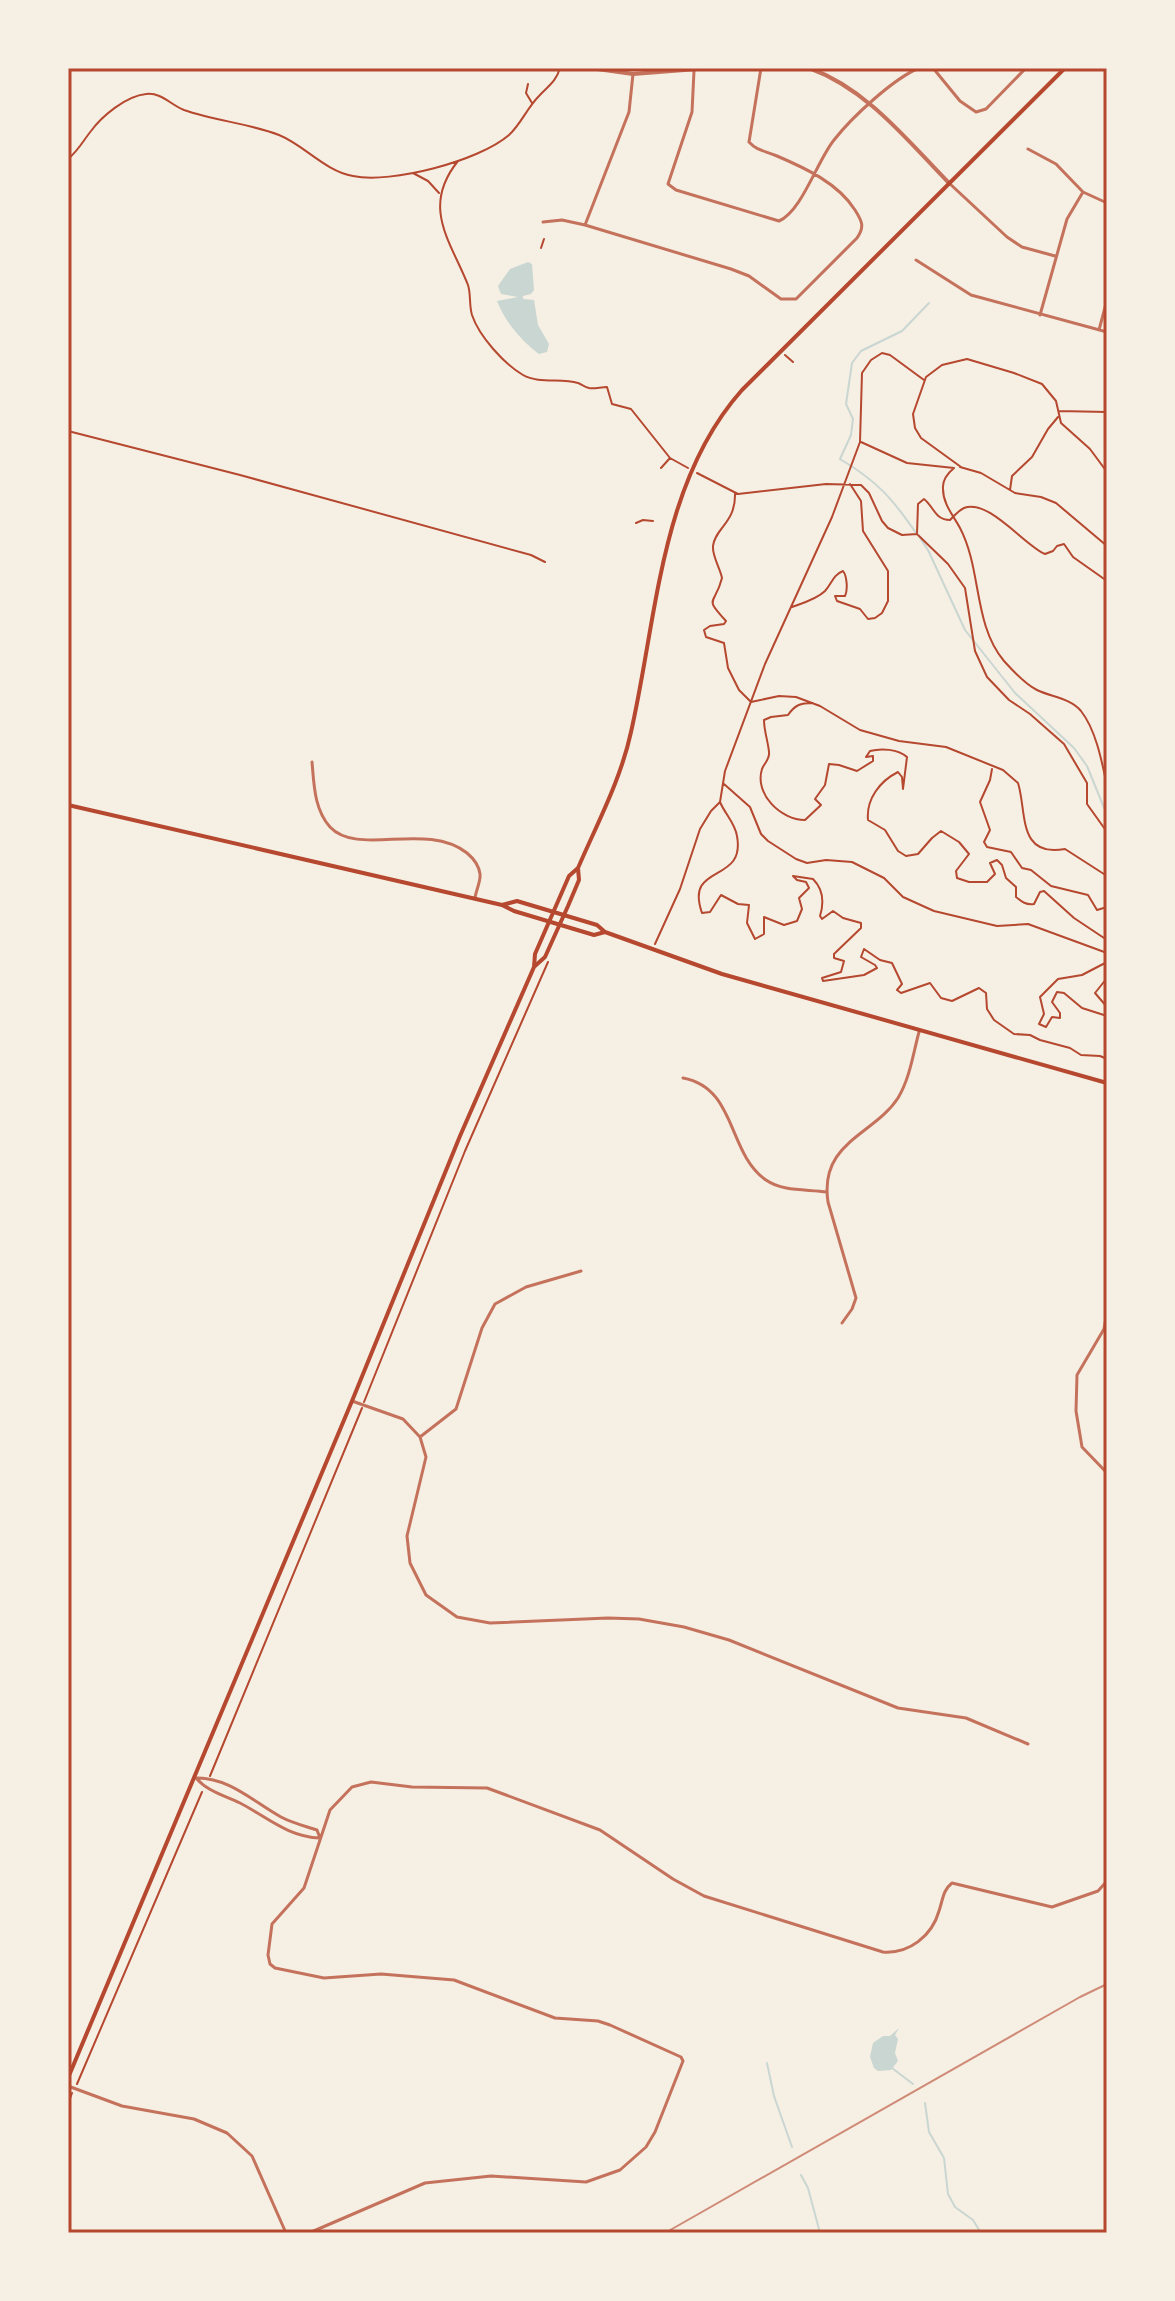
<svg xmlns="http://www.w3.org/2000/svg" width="1175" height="2301" viewBox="0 0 1175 2301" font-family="Mulish,sans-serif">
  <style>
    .water { fill: #c9d6d2 }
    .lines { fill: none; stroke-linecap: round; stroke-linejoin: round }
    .stream { stroke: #c9d6d2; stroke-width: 2 }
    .path { stroke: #b5482f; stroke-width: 2 }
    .minor { stroke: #c5725c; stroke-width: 3 }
    .tertiary { stroke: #c5725c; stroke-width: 4 }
    .secondary { stroke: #b5482f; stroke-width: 4 }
    .rail { stroke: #cf8b77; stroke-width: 2 }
    .neatline { fill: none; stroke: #b5482f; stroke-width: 3 }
  </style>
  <rect width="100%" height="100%" fill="#f6efe4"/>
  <path class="water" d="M528,262L532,264L534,290L531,294L523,296V299L534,300L538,325L549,344L547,352L539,354C522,341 505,322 497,301L518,297L501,294L498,286L510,269Z
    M899,2028L895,2035L898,2039L895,2053L898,2061L891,2070L878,2071L874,2068L870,2057L873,2043L883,2036H890Z"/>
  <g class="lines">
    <path class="stream" d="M916,533C892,498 877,481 840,459L851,435L853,419L846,404L852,363L861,351L902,331L929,303
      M920,538L928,550L965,630L1015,693L1074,748L1087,766L1107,815
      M767,2063L774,2096L792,2147
      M892,2068L913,2084
      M925,2103L929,2132L944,2158L948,2194L955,2207L973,2220L981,2233
      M801,2175L808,2188L820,2233"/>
    <path class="path" d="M528,84L526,93L532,103
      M68,159C78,151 83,141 91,131C102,116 126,96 146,94C161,92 171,105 184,110C215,121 248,123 279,135C304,145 325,171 353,176C391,184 479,161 509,135C521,124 527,108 539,96C548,86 556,82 560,68
      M458,161C421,207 450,240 468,285C471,294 469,305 472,315C479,336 504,364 523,375C539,384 561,378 578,383C581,384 585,387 589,388C594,389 601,387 607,387L612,404L631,409L670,458L688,468
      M413,173L428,181L439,193
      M541,248L544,239
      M785,355L793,362
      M1059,411L1107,412
      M68,431L240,475L531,555L545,562
      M861,442L907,463L954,468
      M960,467L981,473L1015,493L1041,497L1056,503L1107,546
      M961,467L921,438L915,428L913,414L926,377L942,365L967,359L1014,373L1042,384L1056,401L1061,423L1090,449L1107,472
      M661,468L670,458
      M954,468C948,473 942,480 943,489C943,504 953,515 960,528C982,570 973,624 1004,661C1013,671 1025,684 1037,690C1051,697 1070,698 1081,711C1096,730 1102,762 1107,786
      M697,473L738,494L826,484L861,485L869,493L882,521L888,528L902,535L917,534L918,504L924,499C934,507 935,520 950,520C954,516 959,510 964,508C988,498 1025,546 1045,554L1053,551L1057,546L1064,544L1073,557L1107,581
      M1010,490L1012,476L1032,457L1048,429L1058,417
      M735,493C736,523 715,528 713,546C712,556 720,568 722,578C715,606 703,596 726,621L724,624L710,626L704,630L706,637L724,643L728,668L739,690L750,701
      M636,523L643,520L653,521
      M918,535L948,564L965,588L975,651L987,677L1009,700L1030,714L1064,744L1087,783V804L1107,832
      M792,607C803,603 817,599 825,591C832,583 833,575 843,571C847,576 848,590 845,596H835L837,601L860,609L868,619L875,618L882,613L888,601V571L863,531L861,501L850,484
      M751,702L779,696L796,697L820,706L860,730L899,741L946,747L1003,770L1018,783C1027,811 1017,858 1065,849L1107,876
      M813,703C800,703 795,705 788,715L771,717L764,720C764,731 768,741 769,752C770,759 765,762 762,769C754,794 781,820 805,820L821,805L815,799L825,785L829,764L839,765L857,771L873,761V756L866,757L870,751C881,748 898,749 907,757L903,789L902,777L898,772C880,781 866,799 868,820L885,830L898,851L906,856L918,854L932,838L941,831L959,842L969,854L956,871L957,878L969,882H987L995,874L990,863L997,860L1002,865L1006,878L1016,887V897C1022,902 1026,905 1034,904L1040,892L1044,891L1074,918L1107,940
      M992,769L990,780L980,802L990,830L984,842L987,847L1011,852L1022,868L1031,870L1051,886L1088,895L1097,910L1107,907
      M724,784L750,807L761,834L768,841L796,859L807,863L826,860L852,862L884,878L903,897L934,911L997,926L1028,924L1107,953
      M720,802C725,814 735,823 737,836C746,885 684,862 702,913L710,912L721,895L738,904L749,905L747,923L755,939L764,934V917L784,925L797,921L802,909L799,898L809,888L806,882L797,880L793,876L813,879C823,889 824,903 820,916L822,919L833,911L843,918L861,923V928L834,954V958L844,961L841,972L822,978L823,981L864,975L877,968L875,965L861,957L864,949L880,960L892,963L902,984L897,990L901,993L930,983L941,998L952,1001L979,988L986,993L987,1009L994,1020L1014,1034L1030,1035L1040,1040L1070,1048L1081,1055L1100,1056L1107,1059
      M655,944L680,889L700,829L711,811L720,802L725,771L765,664L832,517L860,442L862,373L871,360L882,353L890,355L924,380
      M1107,962L1082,975L1058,979L1040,997L1044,1014L1039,1024L1046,1027L1052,1017L1060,1018V1013L1052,1002L1057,992L1064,993L1082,1008L1107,1016
      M1107,978L1095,993L1107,1007
      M364,1402L465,1151L548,962
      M210,1776L362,1408
      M77,2084L202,1792
      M68,2104L72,2093"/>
    <path class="minor" d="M933,68L960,101L976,112L986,109L1026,68
      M694,71L692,112L668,184L676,190L779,221C802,211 817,161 834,140C852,117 893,79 919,68
      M1028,149L1056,164L1083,192L1107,203
      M949,183L1007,237L1022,247L1055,256
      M543,222L562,220L585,225L731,269L749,276L781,299H796L857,238C865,227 862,221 855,210C838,183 805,168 777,156C766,151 757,151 749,142L761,68
      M585,225L629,112L633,74
      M916,260L971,295L1107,332
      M1040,315L1067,219L1083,192
      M1099,330L1107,300
      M312,762C314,784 314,809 330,827C358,857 426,821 467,853C473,858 479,866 480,874C481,881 476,890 475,898
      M683,1078C737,1088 727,1153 766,1180C783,1192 807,1189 827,1192
      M1107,1312L1104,1329L1077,1375L1076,1411L1082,1447L1107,1473
      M842,1323L852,1309L856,1298L828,1202C819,1142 874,1135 898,1098C910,1078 913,1054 919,1032
      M352,1401L403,1419L420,1437L426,1457L407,1536L410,1563L426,1595L457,1617L490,1623L608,1618L639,1619L684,1627L729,1640L898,1708L966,1718L1028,1744
      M420,1437L456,1409L482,1328L495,1304L526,1287L581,1271
      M196,1778C228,1777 254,1802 281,1817C292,1823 305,1826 317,1830L320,1838
      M196,1778C208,1792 224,1795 240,1803C267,1817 288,1837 320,1838
      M68,2086L122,2106L194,2119L227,2133L252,2156L286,2233
      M309,2233L425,2183L491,2176L586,2182L620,2170L646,2147L655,2132L683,2061L681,2057L610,2025L598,2021L555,2018L454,1980L381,1974L324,1978L275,1968L270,1964L268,1955L272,1924L304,1888L330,1810L352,1787L371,1782L412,1787L487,1788L506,1795L600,1830L673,1879L704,1896L883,1952C909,1954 932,1936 939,1911C943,1899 943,1890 952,1883L1052,1907L1098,1891L1107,1881"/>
    <path class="tertiary" d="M590,68L633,74L710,68
      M809,68C867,89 906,139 948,182"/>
    <path class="secondary" d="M68,805L502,905L514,911L594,935L605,932
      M502,905L517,901L597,925L605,932L722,974L1107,1083
      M535,966L545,957L568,906L579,880L578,868
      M68,2078L352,1401L460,1136L534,967L535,954L569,876L578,868C597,824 621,779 631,732C657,618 660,482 742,390L1065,68"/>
    <path class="rail" d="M665,2233L1080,1997L1107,1984"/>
  </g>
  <rect width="1175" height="2301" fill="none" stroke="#f6efe4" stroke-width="140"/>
  <rect x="70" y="70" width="1035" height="2161" class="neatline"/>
</svg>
